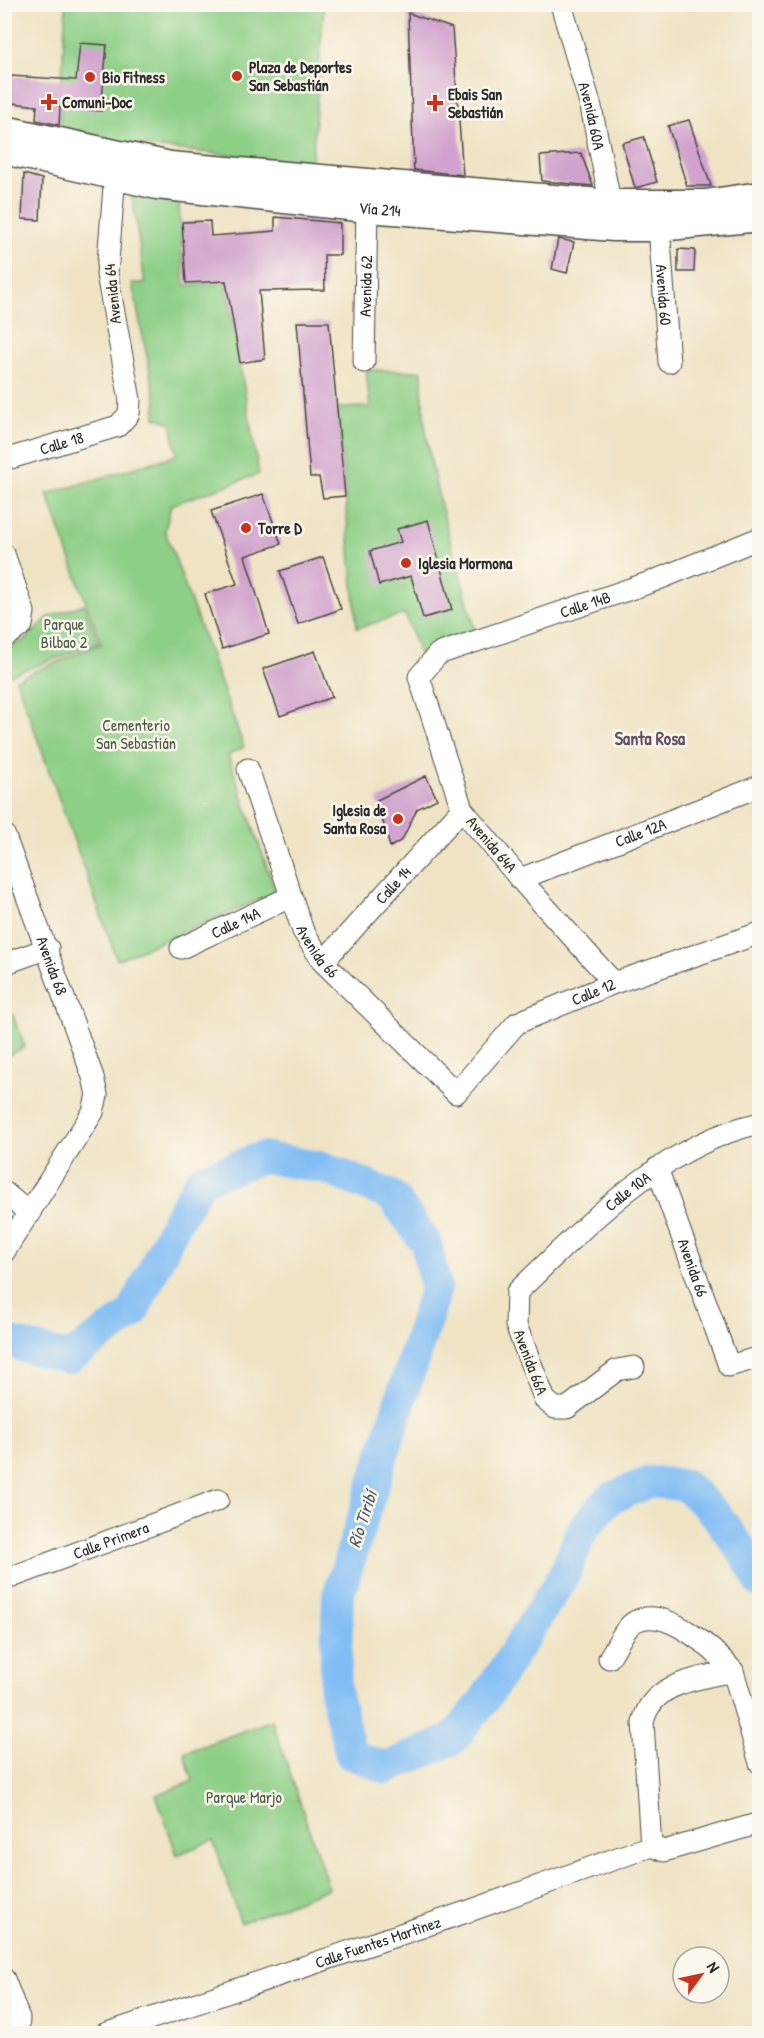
<svg xmlns="http://www.w3.org/2000/svg" width="764" height="2038" viewBox="0 0 764 2038" font-family="'Patrick Hand',sans-serif">
  <style>
    .green { fill: #8ecf87; stroke: #5c7d59; stroke-width: 1.5 }
    .lines { fill: none; stroke-linecap: round; stroke-linejoin: round }
    .river { stroke: #81bdf4; stroke-width: 32 }
    .building { fill: #d0a2cd }
    .street-casing { stroke: #484742; stroke-width: 23 }
    .secondary-casing { stroke: #484742; stroke-width: 31 }
    .street { stroke: #fff; stroke-width: 21 }
    .secondary { stroke: #fff; stroke-width: 28 }
    .poi-dot { fill: #c8321e; stroke: #fbf7ec; stroke-width: 2 }
    .labels { text-anchor: middle; dominant-baseline: central; stroke-width: 5; stroke-linejoin: round; paint-order: stroke }
    .poi-label { font-size: 16px; font-weight: bold; fill: #2b2b2b; stroke: #fbf7ec; text-anchor: start }
    .street-label { font-size: 16px; fill: #2b2b2b; stroke: #fbf7ec }
    .park-label { font-size: 16px; fill: #495c47; stroke: #fbf7ec }
    .neighbourhood-label { font-size: 18px; font-weight: bold; fill: #655564; stroke: #fbf7ec }
    .water-label { font-size: 18px; font-style: italic; fill: #455767; stroke: #fbf7ec }
  </style>
  <rect width="100%" height="100%" fill="#fbf7ec"/>
  <filter id="ink" filterUnits="userSpaceOnUse"><feTurbulence type="fractalNoise" baseFrequency=".0167" numOctaves="2"/><feDisplacementMap in="SourceGraphic" scale="12" xChannelSelector="R" yChannelSelector="G"/><feConvolveMatrix kernelMatrix="1 2 1 2 8 2 1 2 1" color-interpolation-filters="sRGB"/></filter>
  <filter id="wash" filterUnits="userSpaceOnUse"><feTurbulence type="fractalNoise" baseFrequency=".008" numOctaves="4" result="noise"/><feDisplacementMap in="SourceGraphic" scale="24" xChannelSelector="R" yChannelSelector="G"/><feGaussianBlur stdDeviation="1.35" result="paint"/><feColorMatrix in="noise" values="0 0 0 0 0 0 0 0 0 0 0 0 0 0 0 0 0 1.4 0 .05"/><feComposite in="paint" operator="in"/></filter>
  <g filter="url(#wash)">
    <rect width="100%" height="100%" fill="#efe3c4"/>
    <path class="green" d="M66,5H324L312,163L151,147L59,128Z
      M132,196L179,202L184,285L226,283L259,474L171,505L165,531L244,747L228,755L276,893L117,960L16,679L101,644L47,494L177,455L171,423L155,417L156,401L132,283H145Z
      M366,370L422,371C421,459 453,545 475,629L443,641L419,654L405,614L357,628L337,408L370,407Z
      M84,604L98,643L5,677V648L24,641L49,617Z
      M4,992L25,1047L5,1057H4Z
      M272,1720L329,1888L241,1923L213,1840L177,1855L156,1795L193,1781L184,1753Z"/>
    <g class="lines">
      <path class="river" d="M4,1341L69,1358L132,1314L175,1224L201,1180L263,1157L325,1168L392,1196L426,1243L436,1288L338,1596L335,1691L351,1754L386,1768L453,1739L483,1702L564,1575L583,1529L609,1499L649,1482L685,1485L717,1516L746,1556L760,1582"/>
    </g>
    <g id="blocks">
      <path class="building" d="M408,13L452,28L463,175L414,170Z
        M80,43L107,45L101,111L60,107L59,125L36,120L37,106L4,102V82L10,83L11,76L76,80Z
        M689,120L711,186H687L668,126Z
        M644,137L657,182L635,188L622,143Z
        M581,153L593,186L542,181L540,156Z
        M24,174L42,179L40,220L22,219Z
        M275,217L340,223V255H324L325,290L259,291L265,359L240,363L226,281L186,283L182,222L210,221L211,236L275,231Z
        M558,239L574,242L567,273L552,269Z
        M678,249L695,250L694,272H678Z
        M297,322H329L345,496L323,498L319,477H310Z
        M263,494L281,544L245,556L269,634L222,649L205,594L237,584L211,511Z
        M428,520L452,610L423,618L411,576L379,585L370,551L401,542L397,529Z
        M323,557L341,609L298,624L280,571Z
        M315,651L332,697L280,716L263,669Z
        M426,776L437,799L417,809L402,840L390,847L377,800Z"/>
    </g>
  </g>
  <g filter="url(#ink)">
    <use href="#blocks" fill-opacity="0" stroke="#484742" stroke-width="1.5"/>
    <g class="lines">
      <g class="street-casing">
        <g id="street">
          <path id="s1" d="M561,4L591,107L613,216"/>
          <path id="s2" d="M659,227L669,362"/>
          <path id="s3" d="M364,362L367,208"/>
          <path id="s4" d="M4,460L118,426L129,414L130,400L107,274L116,162"/>
          <path d="M4,554L24,612L22,625L4,638"/>
          <path id="s5" d="M248,769L303,931L323,962L456,1093L517,1023L614,983L760,933"/>
          <path id="s6" d="M4,834L93,1077L97,1095L93,1112L4,1252"/>
          <path id="s7" d="M520,879L760,786"/>
          <path id="s8" d="M181,948L290,897"/>
          <path id="s9" d="M323,962L462,809"/>
          <path d="M4,964L48,948"/>
          <path id="s10" d="M614,983L520,879L462,809L419,677L438,654L651,582L760,538"/>
          <path id="s11" d="M657,1168L729,1366L760,1357"/>
          <path d="M4,1192L30,1214"/>
          <path id="s12" d="M634,1367L617,1370L567,1408H555L545,1400L516,1325L517,1292C587,1225 661,1145 760,1123"/>
          <path id="s13" d="M4,1580L218,1500"/>
          <path d="M609,1658C616,1648 625,1626 636,1621C666,1606 715,1650 733,1671"/>
          <path d="M651,1846L643,1723C651,1682 698,1679 733,1671L760,1763"/>
          <path d="M4,1979L19,2018L18,2034"/>
          <path id="s14" d="M105,2034L472,1910L651,1846L664,1851L760,1823"/>
        </g>
      </g>
      <g class="secondary-casing">
        <g id="secondary">
          <path d="M4,130L170,166L612,204H705L760,196"/>
          <path id="s15" d="M4,150L157,185L367,208L614,227H659L760,217"/>
        </g>
      </g>
      <use href="#street" class="street"/>
      <use href="#secondary" class="secondary"/>
    </g>
  </g>
  <g class="poi-dot">
    <circle cx="237" cy="76" r="6"/>
    <circle cx="90" cy="77" r="6"/>
    <path d="M46 93h6v6h6v6h-6v6h-6v-6h-6v-6h6z"/>
    <path d="M432 94h6v6h6v6h-6v6h-6v-6h-6v-6h6z"/>
    <circle cx="246" cy="528" r="6"/>
    <circle cx="406" cy="563" r="6"/>
    <circle cx="398" cy="819" r="6"/>
  </g>
  <g class="labels">
    <g class="poi-label">
      <text x="249" y="67">Plaza de Deportes<tspan x="249" dy="18">San Sebastián</tspan></text>
      <text x="102" y="77">Bio Fitness</text>
      <text x="448" y="94">Ebais San<tspan x="448" dy="18">Sebastián</tspan></text>
      <text x="62" y="102">Comuni-Doc</text>
      <text x="258" y="528">Torre D</text>
      <text x="418" y="563">Iglesia Mormona</text>
      <text x="386" y="810" text-anchor="end">Iglesia de<tspan x="386" dy="18">Santa Rosa</tspan></text>
    </g>
    <g class="street-label">
      <text stroke="none"><textPath href="#s1" startOffset="116">Avenida 60A</textPath></text>
      <text stroke="none"><textPath href="#s15" startOffset="381">Vía 214</textPath></text>
      <text stroke="none"><textPath href="#s3" startOffset="76">Avenida 62</textPath></text>
      <text transform="translate(112 294) rotate(-96)">Avenida 64</text>
      <text stroke="none"><textPath href="#s2" startOffset="68">Avenida 60</textPath></text>
      <text stroke="none"><textPath href="#s4" startOffset="60">Calle 18</textPath></text>
      <text stroke="none"><textPath href="#s10" startOffset="555">Calle 14B</textPath></text>
      <text stroke="none"><textPath href="#s7" startOffset="129">Calle 12A</textPath></text>
      <text transform="translate(492 844) rotate(50)">Avenida 64A</text>
      <text stroke="none"><textPath href="#s9" startOffset="104">Calle 14</textPath></text>
      <text stroke="none"><textPath href="#s8" startOffset="60">Calle 14A</textPath></text>
      <text stroke="none"><textPath href="#s5" startOffset="196">Avenida 66</textPath></text>
      <text stroke="none"><textPath href="#s6" startOffset="140">Avenida 68</textPath></text>
      <text stroke="none"><textPath href="#s5" startOffset="570">Calle 12</textPath></text>
      <text stroke="none"><textPath href="#s12" startOffset="368">Calle 10A</textPath></text>
      <text stroke="none"><textPath href="#s11" startOffset="106">Avenida 66</textPath></text>
      <text transform="translate(531 1362) rotate(69)">Avenida 66A</text>
      <text stroke="none"><textPath href="#s13" startOffset="114">Calle Primera</textPath></text>
      <text stroke="none"><textPath href="#s14" startOffset="288">Calle Fuentes Martìnez</textPath></text>
    </g>
    <g class="park-label">
      <text x="64" y="624">Parque<tspan x="64" dy="18">Bilbao 2</tspan></text>
      <text x="136" y="725">Cementerio<tspan x="136" dy="18">San Sebastián</tspan></text>
      <text x="244" y="1797">Parque Marjo</text>
    </g>
    <g class="neighbourhood-label">
      <text x="650" y="738">Santa Rosa</text>
    </g>
    <g class="water-label">
      <text transform="translate(362 1519) rotate(-72)">Río Tiribí</text>
    </g>
  </g>
  <rect width="764" height="2038" fill="none" stroke="#fbf7ec" stroke-width="24"/>
  <g transform="translate(701 1975) rotate(57)"><circle r="28" fill="#fbf7ec" stroke="#a8a59f" stroke-width="1.5"/>
  <path d="M0-4.5L10 22L0 15L-10 22Z" fill="#c8321e"/>
  <text y="-9" font-size="16" font-weight="bold" text-anchor="middle" fill="#2b2b2b">N</text>
  </g>
</svg>
